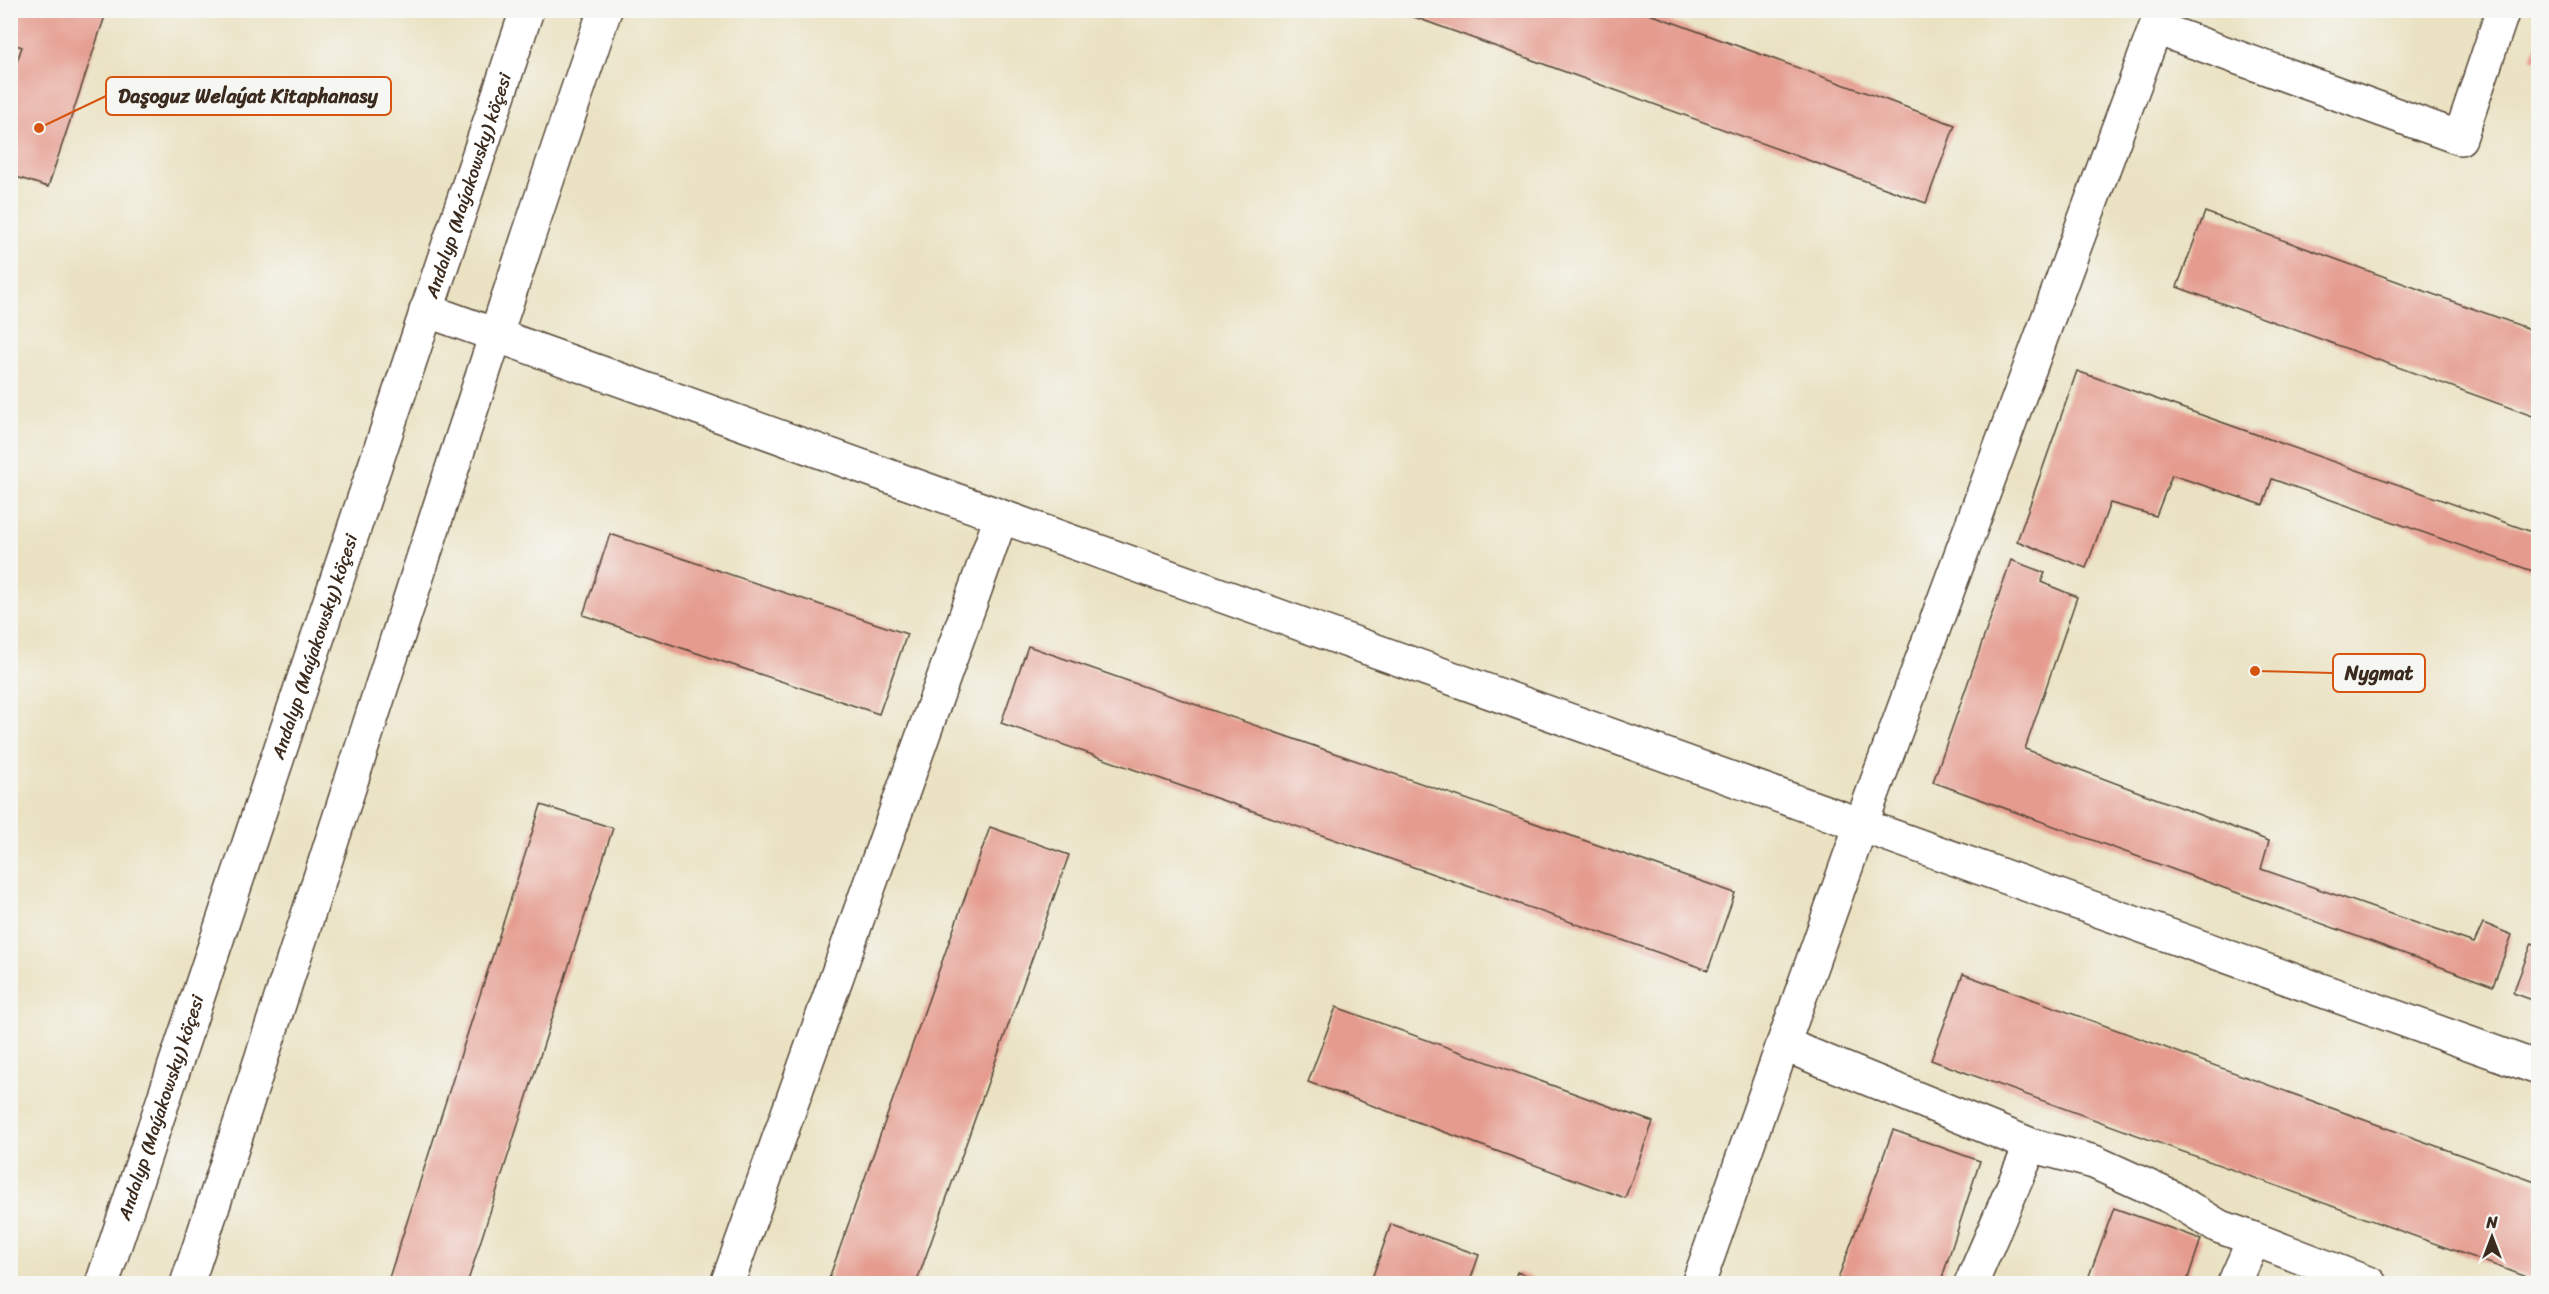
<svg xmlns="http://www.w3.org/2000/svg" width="2549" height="1294" viewBox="0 0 2549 1294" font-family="Sriracha,sans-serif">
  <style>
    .building { fill: #e59c8f }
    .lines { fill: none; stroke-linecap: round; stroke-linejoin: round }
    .minor-casing { stroke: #554637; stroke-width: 36 }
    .major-casing { stroke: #554637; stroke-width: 36 }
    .minor { stroke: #fff; stroke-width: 33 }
    .major { stroke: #fff; stroke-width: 33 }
    .labels { text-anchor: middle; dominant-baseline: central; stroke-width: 4.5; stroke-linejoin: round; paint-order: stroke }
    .street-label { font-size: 18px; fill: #3b2a1e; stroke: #f6f6f2 }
    .leader { fill: none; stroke: #d7540e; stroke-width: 2 }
    .callout-dot { fill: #d7540e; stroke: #f6f6f2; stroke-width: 2 }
    .callout { fill: #f6f6f2; stroke: #d7540e; stroke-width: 2 }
    .callout-label { font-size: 20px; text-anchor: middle; font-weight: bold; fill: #3b2a1e }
  </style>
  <rect width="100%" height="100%" fill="#f6f6f2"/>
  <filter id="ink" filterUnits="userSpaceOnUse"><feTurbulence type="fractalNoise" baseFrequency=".0167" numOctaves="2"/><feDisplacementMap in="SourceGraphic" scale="12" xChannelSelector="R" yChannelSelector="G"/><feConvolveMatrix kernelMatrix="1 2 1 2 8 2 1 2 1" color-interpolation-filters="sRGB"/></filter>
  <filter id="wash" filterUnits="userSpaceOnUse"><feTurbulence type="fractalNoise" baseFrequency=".008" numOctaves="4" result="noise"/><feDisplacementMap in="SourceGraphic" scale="24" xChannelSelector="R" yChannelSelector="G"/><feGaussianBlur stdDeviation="1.35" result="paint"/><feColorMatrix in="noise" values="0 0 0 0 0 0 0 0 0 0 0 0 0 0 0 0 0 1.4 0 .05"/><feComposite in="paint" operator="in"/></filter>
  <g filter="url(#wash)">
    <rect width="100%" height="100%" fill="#eae2c2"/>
    <g id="blocks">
      <path class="building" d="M10,10H107L48,187L10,175V81L22,47L10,43Z
        M1395,10H1639L1955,125L1926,203Z
        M2538,39V61L2531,58Z
        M2205,212L2538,332V418L2177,287Z
        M2077,371L2538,534V573L2272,479L2263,505L2172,475L2156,516L2110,503L2086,568L2017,541Z
        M610,534L907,634L879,714L583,615Z
        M2011,560L2045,573L2041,582L2077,597L2025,749L2269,841L2261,869L2474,943L2483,923L2512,935L2493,986L1933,782Z
        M1028,646L1735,893L1708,970L1001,723Z
        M541,805L613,828L467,1284H387Z
        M990,827L1069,855L916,1284H827Z
        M2532,943L2538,946V1002L2513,993Z
        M1963,974L2538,1183V1281L1931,1060Z
        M1336,1007L1653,1122L1625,1198L1308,1082Z
        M1893,1130L1980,1161L1940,1284H1836Z
        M2114,1208L2201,1239L2186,1284H2086Z
        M1391,1224L1479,1255L1469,1284H1370Z
        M1517,1272L1548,1283V1284H1513Z"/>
    </g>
  </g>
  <g filter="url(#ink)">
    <use href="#blocks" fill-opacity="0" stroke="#554637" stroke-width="1.5"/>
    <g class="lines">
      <g class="minor-casing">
        <path id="minor" d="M2156,28L2460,138L2503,10
          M426,310L2538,1068
          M1783,1044L2031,1145
          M2254,1239L2370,1284
          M727,1284L1001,517
          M1698,1284L1861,825L2162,10
          M1971,1284L2031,1145L2094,1162L2171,1197L2218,1226L2254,1239L2234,1284"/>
      </g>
      <g class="major-casing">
        <g id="major">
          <path id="s1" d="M102,1284L527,10"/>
          <path d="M187,1284C329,860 459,433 605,10"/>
        </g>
      </g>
      <use href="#minor" class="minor"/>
      <use href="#major" class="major"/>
    </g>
  </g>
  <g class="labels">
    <g class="street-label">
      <text stroke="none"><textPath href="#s1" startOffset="1158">Andalyp (Maýakowsky) köçesi</textPath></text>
      <text stroke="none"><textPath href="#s1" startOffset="672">Andalyp (Maýakowsky) köçesi</textPath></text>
      <text stroke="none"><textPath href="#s1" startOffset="186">Andalyp (Maýakowsky) köçesi</textPath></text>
    </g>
  </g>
  <path class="leader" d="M39 128L106 96M2255 671L2333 673"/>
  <g class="callout-dot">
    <circle cx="39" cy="128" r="6"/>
    <circle cx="2255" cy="671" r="6"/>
  </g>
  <g class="callout">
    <rect x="106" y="77" width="285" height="38" rx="6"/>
    <rect x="2333" y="654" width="92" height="38" rx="6"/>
  </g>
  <g class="callout-label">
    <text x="248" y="103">Daşoguz Welaýat Kitaphanasy</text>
    <text x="2379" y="680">Nygmat</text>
  </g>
  <rect width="2549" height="1294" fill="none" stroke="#f6f6f2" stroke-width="36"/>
  <g transform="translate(2492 1237)" stroke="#f6f6f2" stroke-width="4.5" paint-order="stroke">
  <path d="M0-4.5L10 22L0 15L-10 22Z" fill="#3b2a1e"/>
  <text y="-9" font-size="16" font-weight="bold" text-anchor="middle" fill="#3b2a1e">N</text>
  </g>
</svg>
